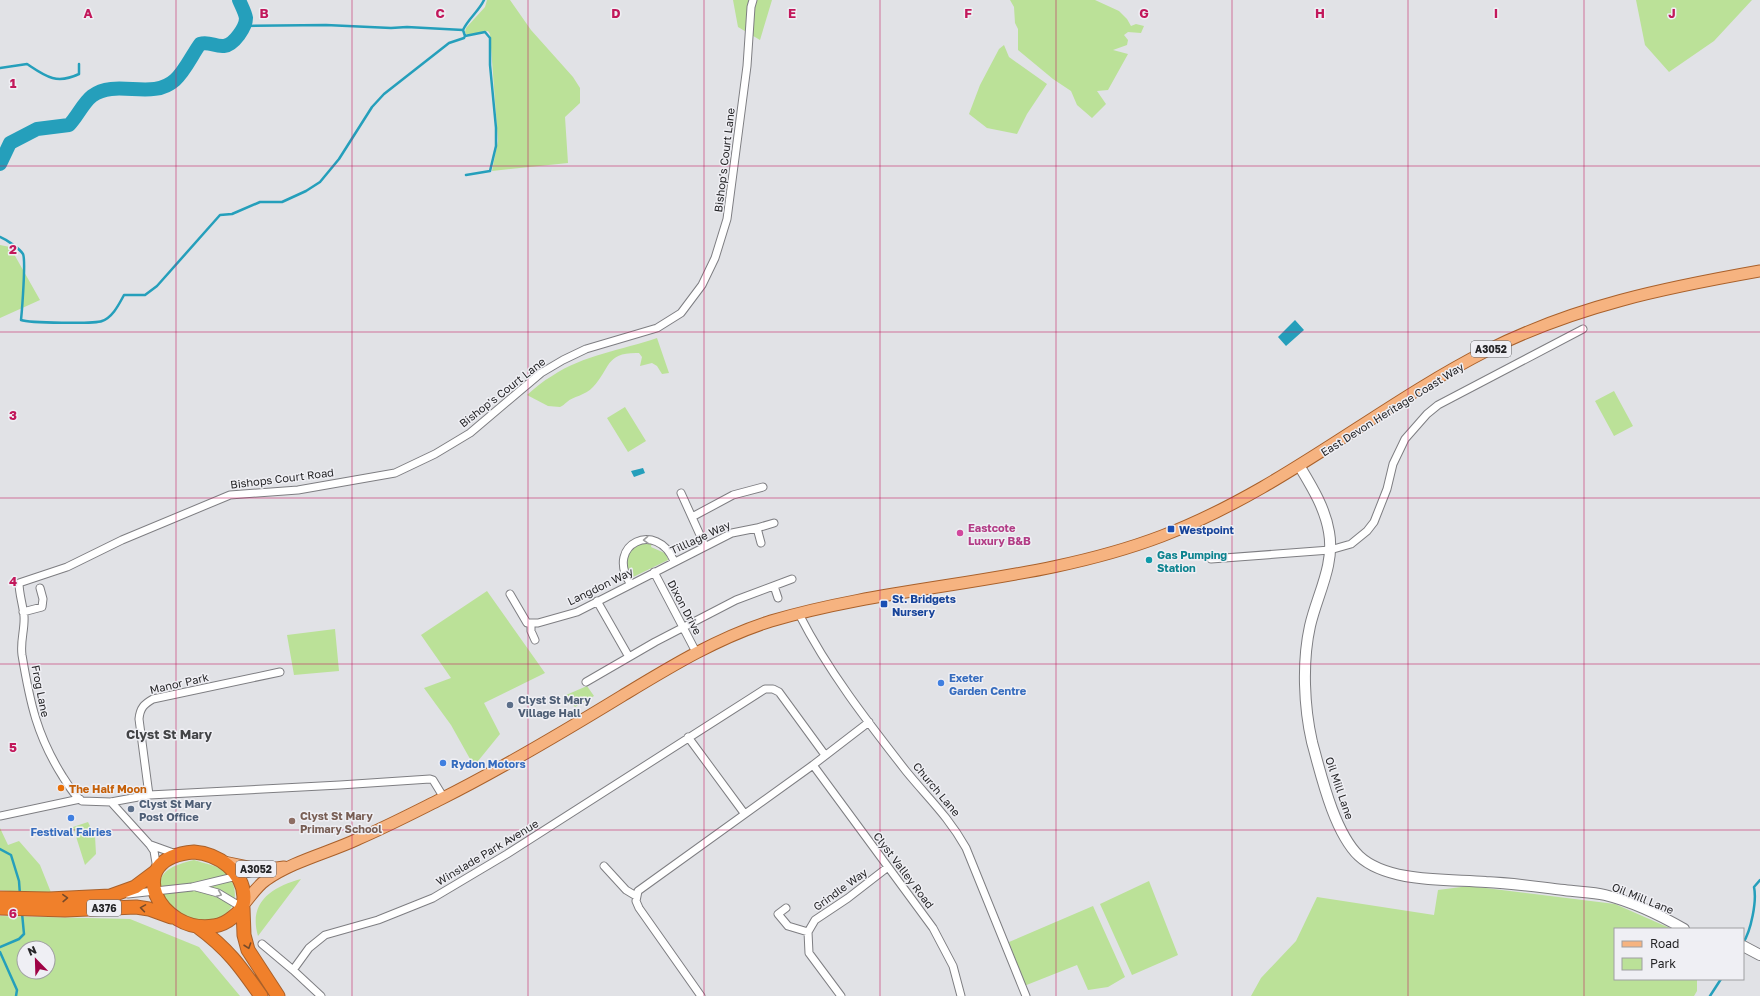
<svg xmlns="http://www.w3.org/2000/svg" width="1760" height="996" viewBox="0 0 1760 996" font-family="'Golos Text',sans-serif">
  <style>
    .green { fill: #bbe198; fill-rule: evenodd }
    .water { fill: #259fbb }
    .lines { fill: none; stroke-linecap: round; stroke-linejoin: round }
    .stream { stroke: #259fbb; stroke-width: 2.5 }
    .river { stroke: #259fbb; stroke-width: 14 }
    .street-casing { stroke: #7e7e82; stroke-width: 9 }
    .secondary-casing { stroke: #7e7e82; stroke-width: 12 }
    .primary-casing { stroke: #a9602a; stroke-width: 13 }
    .highway-casing { stroke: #a9602a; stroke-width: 15 }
    .street { stroke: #fff; stroke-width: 7 }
    .secondary { stroke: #fff; stroke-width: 10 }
    .primary { stroke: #f6b380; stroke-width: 11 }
    .highway { stroke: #f0802b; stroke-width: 13 }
    .oneway { stroke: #9d9d9e }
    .oneway2 { stroke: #774a29 }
    .grid { fill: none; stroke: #c2185b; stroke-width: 1; stroke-opacity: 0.55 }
    .transit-dot { fill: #1a4fb4; stroke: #efeff4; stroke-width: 1.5 }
    .hotel-dot { fill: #d1479c; stroke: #efeff4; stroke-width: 1.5 }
    .culture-dot { fill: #0f9aa8; stroke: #efeff4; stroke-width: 1.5 }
    .shop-dot { fill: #3f7fe0; stroke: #efeff4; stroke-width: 1.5 }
    .service-dot { fill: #5c6f8a; stroke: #efeff4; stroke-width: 1.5 }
    .food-dot { fill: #e8710a; stroke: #efeff4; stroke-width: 1.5 }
    .education-dot { fill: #8d6e63; stroke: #efeff4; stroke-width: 1.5 }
    .labels { text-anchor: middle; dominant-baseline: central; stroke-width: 3; stroke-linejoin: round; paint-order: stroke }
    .shield { fill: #efeff4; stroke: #626265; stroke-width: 1 }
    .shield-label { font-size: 10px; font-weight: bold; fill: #262628 }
    .street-label { font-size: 11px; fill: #262628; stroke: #efeff4 }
    .hotel-label { font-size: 11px; font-weight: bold; fill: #b23c85; stroke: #efeff4; text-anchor: start }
    .transit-label { font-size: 11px; font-weight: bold; fill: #164399; stroke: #efeff4; text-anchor: start }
    .culture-label { font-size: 11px; font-weight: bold; fill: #0d838f; stroke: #efeff4; text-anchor: start }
    .shop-label { font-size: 11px; font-weight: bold; fill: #366cbe; stroke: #efeff4; text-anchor: start }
    .service-label { font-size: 11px; font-weight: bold; fill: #4e5e75; stroke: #efeff4; text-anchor: start }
    .food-label { font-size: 11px; font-weight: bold; fill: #c56008; stroke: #efeff4; text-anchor: start }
    .education-label { font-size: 11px; font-weight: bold; fill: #785e54; stroke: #efeff4; text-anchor: start }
    .quarter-label { font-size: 13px; font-weight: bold; fill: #424346; stroke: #efeff4 }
    .grid-label { font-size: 13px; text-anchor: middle; font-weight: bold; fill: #c2185b; stroke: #efeff4; stroke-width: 3; stroke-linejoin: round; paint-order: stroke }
  </style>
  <rect width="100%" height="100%" fill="#e1e2e6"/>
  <path class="green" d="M487,0H510L531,30L573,77L580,88V103L565,117L568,163L492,171L498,141L490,34L488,31L467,35L465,32L466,28L485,7Z
    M733,0H772L760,40L738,27Z
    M1010,0H1095L1119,11L1127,19L1131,26L1136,24L1144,26L1141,33L1128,32L1124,35L1128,40L1127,45L1113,50L1128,54L1108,90L1097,91L1106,104L1092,118L1077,105L1071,91L1053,79L1018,50V29L1015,23L1014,7Z
    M1636,0H1752L1714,41L1669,72L1645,45Z
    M1004,45L1009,57L1047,84L1027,114L1017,134L987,128L969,114L980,85L999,49Z
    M0,245L10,247L40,300L0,318Z
    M657,338L669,373L662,374L657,366L652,363L640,366L642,357L639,353C605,352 611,368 593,387C585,396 573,396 567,402C564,404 563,406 560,407L548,406L527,395C535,388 543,381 552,376C583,355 622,350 657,338Z
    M1614,391L1633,426L1614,436L1595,401Z
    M625,407L646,441L628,452L607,418Z
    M652,542L651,547L667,554L668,560L631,578L626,571C627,550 630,544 652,542Z
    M487,591L545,673L484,703L500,734L474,766L451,725L424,688L451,678L421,635Z
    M335,629L339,671L294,675L287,635Z
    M587,686L594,696L575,707L566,695Z
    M88,822L95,836L96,854L85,865L73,827Z
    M0,828L8,845L19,841L40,865L52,895L0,890Z
    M194,860C203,863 215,865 223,870C238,882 240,906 222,916C189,934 141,890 168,870C175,865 185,862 194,860Z
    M301,879L258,936C248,902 272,887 301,879Z
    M1149,881L1178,955L1132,975L1100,904Z
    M1469,886L1615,904L1672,929H1615V979H1697V991L1694,996H1251L1261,978L1296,941L1317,897L1434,915L1438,890Z
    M1093,906L1125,977L1108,987L1088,990L1077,965L1024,986L1009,942Z
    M0,916L130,919L199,947L240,996H0ZM24,948H48V972H24Z"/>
  <path class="water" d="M1295,320L1304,330L1286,346L1278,337Z
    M643,468L645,473L634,477L631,471Z"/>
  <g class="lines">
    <path class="stream" d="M243,26L326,25L391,28L407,27L463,30
      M465,36L485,32L490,38V65L496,128V146L490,171L466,175
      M0,68L27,64C45,76 56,85 79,74V64
      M0,237C7,240 19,248 23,254C26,260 22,310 21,320C29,323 95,324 102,321C113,317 119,304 124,295H145L157,286L220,215L232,214L260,202H282L306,191L320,182L339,159L372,107L384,94L449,43L464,38L465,36L463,30C468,19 479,11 484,0
      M0,849L11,855L19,881L20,895
      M1743,943C1751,931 1757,901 1754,887L1760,880
      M0,947L19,939L24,934L22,913
      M0,952L17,990L16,996
      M1710,996L1721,979"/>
    <path class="river" d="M0,164L10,143L37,129L69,125C77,117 83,103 92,96C116,78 152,101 175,80C185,71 192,55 200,44C209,41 215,47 224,46C234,45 246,27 246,18C245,12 241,5 239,0"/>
    <g class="street-casing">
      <path id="street" d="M681,493L705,546
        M692,517L733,495L763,487
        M761,543L757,528L774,523
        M1211,559L1330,550L1351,544L1367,531L1374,522L1387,489L1393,464L1405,439L1427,414L1438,405L1583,329
        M654,572L696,652
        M630,583C605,544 657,520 674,561
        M774,586L778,598
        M510,594L527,623H538L577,612L732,533L757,528
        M597,601L629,657
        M23,612L42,607L43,599L40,588
        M799,614C828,671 867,721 906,771C928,798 948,816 966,848L1026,996
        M531,624V631L535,640
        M586,682L655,642L736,600L792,579
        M688,737L744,813
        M813,765L933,928L953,966L961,996
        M149,795L139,719C140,708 144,704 153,699L280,672
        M444,798L433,780L430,779L340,785L149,795L111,802L82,801C74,796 69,786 63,777C37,736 30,703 22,655C20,641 25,629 24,616C23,605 19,594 19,583L67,567L122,540L230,495L298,490L395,473L435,454L470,433L541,373L563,360L586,349L657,328L681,313L702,285L715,258L727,219L747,66L751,7L753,0
        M111,802L150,845L154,851L157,869
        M0,816L80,799
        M151,845L176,854
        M604,866L626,890L636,896
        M196,887L218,893L243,908
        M128,894L192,887L258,871
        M786,908L778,914L788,926L808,932
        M262,944L293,970
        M321,996L293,970L309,948L325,935L378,920L433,898L507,854L765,689H773L779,692L825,755
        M701,996L639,908L636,901L638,891L813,765L869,722
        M841,996L809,953L808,932L815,920L848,898L888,867"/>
    </g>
    <g class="secondary-casing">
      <path id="secondary" d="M1300,467C1312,487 1325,508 1329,532C1335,565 1317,595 1310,626C1302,662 1304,707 1312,742C1321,775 1334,832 1359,856C1388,883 1448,879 1486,882C1512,883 1538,887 1564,890C1578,892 1592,892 1605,895C1633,902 1660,915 1684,929
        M1743,946L1760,955"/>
    </g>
    <g class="primary-casing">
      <path id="primary" d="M224,862L262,870L284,867
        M244,904C251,896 257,886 266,880C293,861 328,853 358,839C386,827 413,813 441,799C503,768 563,732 622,696C670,667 717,638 771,621C899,583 1036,584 1162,536C1282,490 1376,407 1488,350C1576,306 1664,288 1760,271"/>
    </g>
    <g class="highway-casing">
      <path id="highway" d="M194,852C218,854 243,871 244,897C244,906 241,911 233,917C227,922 222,925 214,926C160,935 120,858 194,852Z
        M0,898L49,899L110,896L135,887L155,872
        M0,908L65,910L136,907L149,909L171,917
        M243,908L244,935L248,950L278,996
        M198,927C228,949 240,966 261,996"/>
    </g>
    <use href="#street" class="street"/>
    <use href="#secondary" class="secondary"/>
    <use href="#primary" class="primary"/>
    <use href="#highway" class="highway"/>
  </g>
  <defs><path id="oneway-chevron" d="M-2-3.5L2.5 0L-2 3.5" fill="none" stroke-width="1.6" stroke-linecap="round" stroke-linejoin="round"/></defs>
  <g class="oneway">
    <use href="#oneway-chevron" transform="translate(646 540) rotate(176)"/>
    <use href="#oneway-chevron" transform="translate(219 894) rotate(23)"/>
  </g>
  <g class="oneway2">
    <use href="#oneway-chevron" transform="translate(65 898) rotate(-2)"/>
    <use href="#oneway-chevron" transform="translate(143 908) rotate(-171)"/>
    <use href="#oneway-chevron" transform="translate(248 946) rotate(71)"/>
  </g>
  <path class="grid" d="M176,0V996M352,0V996M528,0V996M704,0V996M880,0V996M1056,0V996M1232,0V996M1408,0V996M1584,0V996M0,166H1760M0,332H1760M0,498H1760M0,664H1760M0,830H1760"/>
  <g class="transit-dot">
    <rect x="1167" y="525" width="8" height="8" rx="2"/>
    <rect x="880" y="600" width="8" height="8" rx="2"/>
  </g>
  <circle class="hotel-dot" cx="960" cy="533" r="4"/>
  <circle class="culture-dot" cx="1149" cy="560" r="4"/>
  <g class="shop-dot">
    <circle cx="941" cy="683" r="4"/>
    <circle cx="443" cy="763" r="4"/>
    <circle cx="71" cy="818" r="4"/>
  </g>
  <g class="service-dot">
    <circle cx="510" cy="705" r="4"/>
    <circle cx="131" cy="809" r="4"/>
  </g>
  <circle class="food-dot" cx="61" cy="788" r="4"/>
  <circle class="education-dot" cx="292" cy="821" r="4"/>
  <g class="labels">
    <g class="shield">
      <rect x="1471" y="341" width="40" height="16" rx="3"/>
      <rect x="236" y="861" width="40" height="16" rx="3"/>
      <rect x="87" y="900" width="34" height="16" rx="3"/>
    </g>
    <g class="shield-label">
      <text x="1491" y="349">A3052</text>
      <text x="256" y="869">A3052</text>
      <text x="104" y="908">A376</text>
    </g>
    <g class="street-label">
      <text transform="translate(724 160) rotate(-83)">Bishop's Court Lane</text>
      <text transform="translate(502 392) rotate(-38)">Bishop's Court Lane</text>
      <text transform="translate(1392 409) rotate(-32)">East Devon Heritage Coast Way</text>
      <text transform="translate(282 478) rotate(-7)">Bishops Court Road</text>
      <text transform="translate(700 537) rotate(-25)">Tilllage Way</text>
      <text transform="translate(600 586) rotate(-26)">Langdon Way</text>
      <text transform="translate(685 607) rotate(62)">Dixon Drive</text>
      <text transform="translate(179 683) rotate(-13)">Manor Park</text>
      <text transform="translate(41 691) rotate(79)">Frog Lane</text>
      <text transform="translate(1340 788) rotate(71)">Oil Mill Lane</text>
      <text transform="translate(937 789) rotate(50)">Church Lane</text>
      <text transform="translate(487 852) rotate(-31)">Winslade Park Avenue</text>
      <text transform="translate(904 870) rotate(53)">Clyst Valley Road</text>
      <text transform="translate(840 889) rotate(-36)">Grindle Way</text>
      <text transform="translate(1643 898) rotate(22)">Oil Mill Lane</text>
    </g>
    <g class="hotel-label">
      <text x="968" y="527">Eastcote<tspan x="968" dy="13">Luxury B&amp;B</tspan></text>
    </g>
    <g class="transit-label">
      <text x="1179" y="529">Westpoint</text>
      <text x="892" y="598">St. Bridgets<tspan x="892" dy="13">Nursery</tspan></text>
    </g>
    <g class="culture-label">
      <text x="1157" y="554">Gas Pumping<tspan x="1157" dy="13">Station</tspan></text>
    </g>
    <g class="shop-label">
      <text x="949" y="677">Exeter<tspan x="949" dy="13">Garden Centre</tspan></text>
      <text x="451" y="763">Rydon Motors</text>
      <text x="71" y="831" text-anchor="middle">Festival Fairies</text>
    </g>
    <g class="service-label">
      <text x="518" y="699">Clyst St Mary<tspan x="518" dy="13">Village Hall</tspan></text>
      <text x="139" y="803">Clyst St Mary<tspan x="139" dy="13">Post Office</tspan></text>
    </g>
    <g class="food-label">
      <text x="69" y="788">The Half Moon</text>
    </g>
    <g class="education-label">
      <text x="300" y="815">Clyst St Mary<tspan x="300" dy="13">Primary School</tspan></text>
    </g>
    <g class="quarter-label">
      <text x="169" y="734">Clyst St Mary</text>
    </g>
  </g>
  <g class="grid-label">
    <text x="88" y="18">A</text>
    <text x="264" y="18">B</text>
    <text x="440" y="18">C</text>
    <text x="616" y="18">D</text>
    <text x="792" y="18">E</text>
    <text x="968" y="18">F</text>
    <text x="1144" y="18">G</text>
    <text x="1320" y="18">H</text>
    <text x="1496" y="18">I</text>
    <text x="1672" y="18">J</text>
    <text x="13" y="88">1</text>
    <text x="13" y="254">2</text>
    <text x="13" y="420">3</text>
    <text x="13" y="586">4</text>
    <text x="13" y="752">5</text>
    <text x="13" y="918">6</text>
  </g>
  <rect x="1614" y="928" width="130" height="52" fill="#efeff4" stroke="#9f9fa2"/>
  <rect x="1622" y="941" width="20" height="6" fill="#f6b380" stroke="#9f9fa2"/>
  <text x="1650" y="948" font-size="12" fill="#262628">Road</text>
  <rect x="1622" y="958" width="20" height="12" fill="#bbe198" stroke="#9f9fa2"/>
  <text x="1650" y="968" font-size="12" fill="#262628">Park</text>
  <g transform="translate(36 960) rotate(337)"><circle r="19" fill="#efeff4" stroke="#9f9fa2"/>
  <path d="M0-3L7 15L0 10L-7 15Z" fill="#9f0245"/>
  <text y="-6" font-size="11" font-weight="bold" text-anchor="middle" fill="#262628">N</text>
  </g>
</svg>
